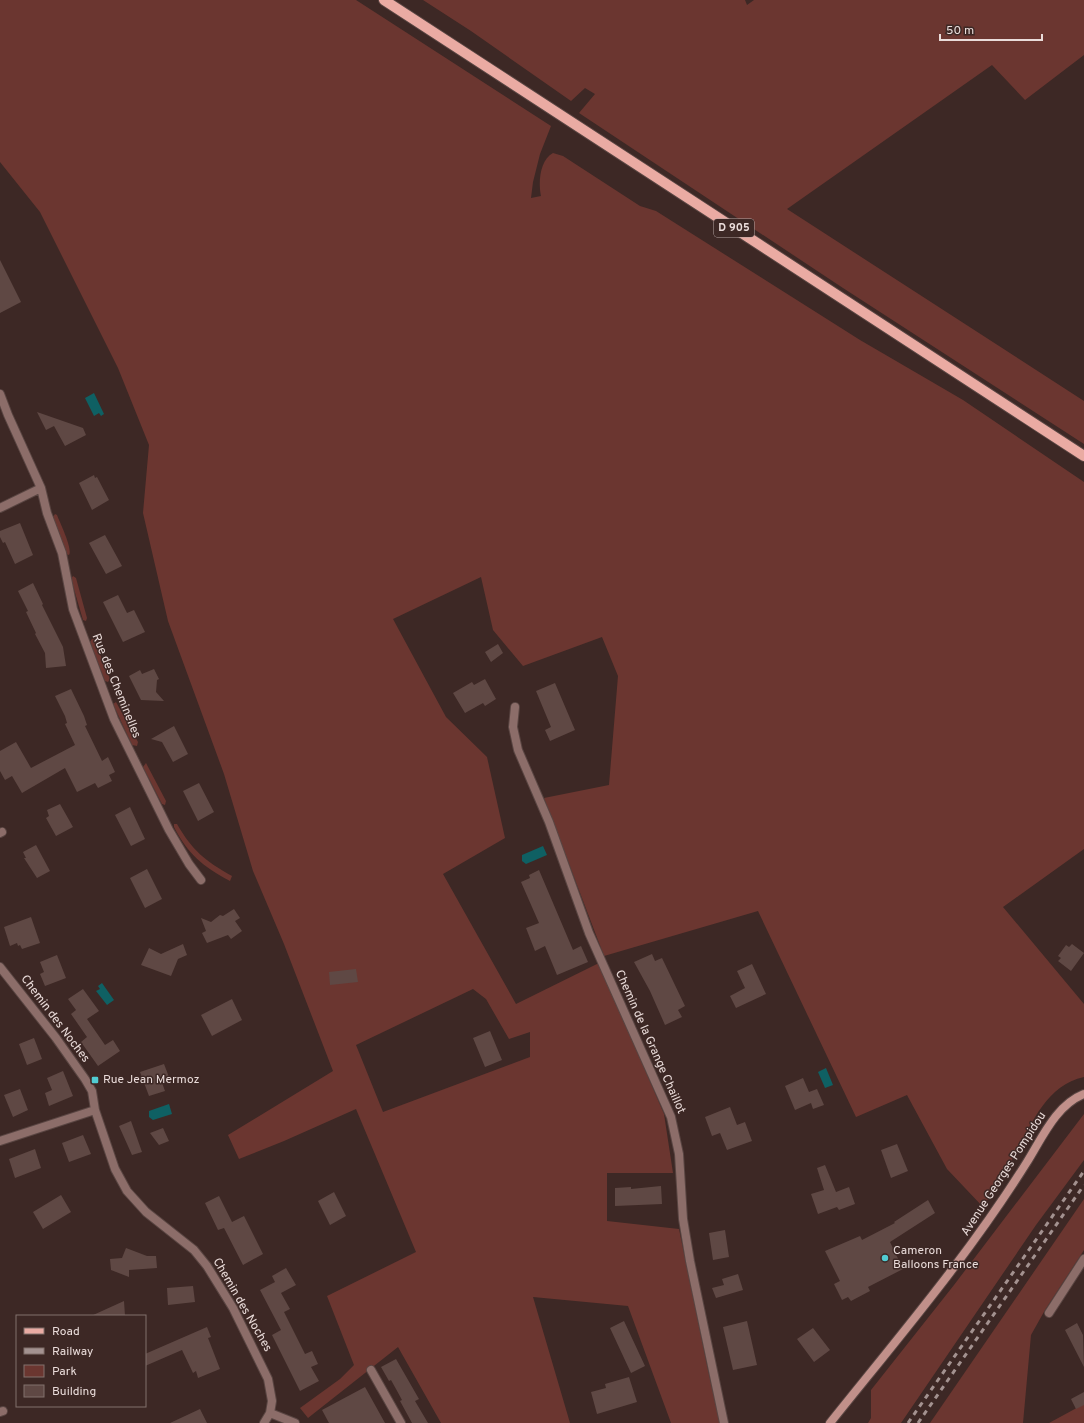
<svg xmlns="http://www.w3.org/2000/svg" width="1084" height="1423" viewBox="0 0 1084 1423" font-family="Overpass,sans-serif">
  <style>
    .green { fill: #6b3630; fill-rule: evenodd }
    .water { fill: #0f6063 }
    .building { fill: #5f4844 }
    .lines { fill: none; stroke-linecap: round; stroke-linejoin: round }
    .street-casing { stroke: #594542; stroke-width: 10 }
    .secondary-casing { stroke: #594542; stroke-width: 10 }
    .primary-casing { stroke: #594542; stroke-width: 12 }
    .street { stroke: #8c6d69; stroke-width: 8 }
    .secondary { stroke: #c1908a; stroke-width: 8 }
    .primary { stroke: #eaaba3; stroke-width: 10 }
    .rail { stroke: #a39290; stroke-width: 3; stroke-dasharray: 5 5; stroke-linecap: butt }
    .poi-dot { fill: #51ccd2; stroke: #3d2825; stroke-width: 1.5 }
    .labels { text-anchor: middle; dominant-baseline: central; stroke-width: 3; stroke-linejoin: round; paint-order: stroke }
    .shield { fill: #3d2825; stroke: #b6a6a4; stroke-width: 1 }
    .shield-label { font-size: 11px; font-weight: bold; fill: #eadcda }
    .street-label { font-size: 12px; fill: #eadcda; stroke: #3d2825 }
    .poi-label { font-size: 12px; fill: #eadcda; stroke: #3d2825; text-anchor: start }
  </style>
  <rect width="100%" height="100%" fill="#3d2825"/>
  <path class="green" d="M0,0H356L551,126L540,154L533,182L531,198L541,196C538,182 540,160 553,153L563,156L640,206L656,211L860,340L963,400L1084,482V849L1003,907L1084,1004V1077C1043,1086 1029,1131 1010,1163C1001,1178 992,1193 983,1207L947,1169L907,1095L856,1117L758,911L604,956L544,798L609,785L618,676L602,637L523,666L493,630L481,577L393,619L446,717L487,757L505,838L443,874L516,1004L599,963L664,1114L673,1173H607V1221L679,1229L708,1370L720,1423H671L628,1306L533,1297L570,1423H441L398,1347L308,1418L300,1408L340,1379L354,1365L327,1296L416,1252L356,1109L284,1141L239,1159L228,1135L333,1071L284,944L253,871L224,774L168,621L143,513L149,445L118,368L40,212L0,162ZM473,989L486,999L509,1039L530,1032V1057L383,1112L356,1045Z
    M423,0H745L747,5L754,0H1084V55L1025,100L992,65L787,209L1084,401V444L843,288L579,113L595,94L585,88L571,101L471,31Z
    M55,514L57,515C60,523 73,549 69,555L66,554L53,517Z
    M73,576L76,578L87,618L86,621L83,620L71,579Z
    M92,639H94L110,679L108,682L105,681L90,642Z
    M116,702L138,742L137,746L132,745L113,704Z
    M146,763L166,801L165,805L162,804L143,767Z
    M174,824H177C192,850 205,861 232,876L230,881C202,866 188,854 174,827Z
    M1084,1114V1160L1036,1225L901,1423H868L871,1418V1390L954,1285Z
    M1084,1199V1250L1045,1310L1031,1335L1023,1423H930Z
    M1084,1404V1423H1049Z"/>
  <path class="water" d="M94,393L104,414L101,416L99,413L94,416L85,398Z
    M543,846L547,855L526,864L522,861V855Z
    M102,983L114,1000L107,1005L96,991L100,989L98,986Z
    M826,1068L833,1085L825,1088L818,1072Z
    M169,1104L172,1114L153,1120L149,1117V1111Z"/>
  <path class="building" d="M0,260L21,302L0,313Z
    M37,412L83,428L86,435L65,446L54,426L46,430Z
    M94,475L95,478L97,477L109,500L92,510L79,483Z
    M20,523L33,555L15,564L5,542L3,543L0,537V531Z
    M105,535L122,566L106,574L89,543Z
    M33,583L43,604L42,605L63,647L66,666L46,668L45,653L35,634L36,633L26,612L28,611L18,591Z
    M118,595L127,613L134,610L145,632L123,642L103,602Z
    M498,644L503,653L491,662L485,652Z
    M154,669L159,679L157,680L156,692L164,701L141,700L129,676L140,670L142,674Z
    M485,679L496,699L485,706L483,703L465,713L453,693L472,682L474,685Z
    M555,683L575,730L550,741L545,730L551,727L536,691Z
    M71,689L84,716L87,725L85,726L102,761L108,757L115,772L109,775L112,781L98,788L95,783L77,792L65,768L22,793L12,776L5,780L0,771V751L16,742L31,768L75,745L65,724L67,723L65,716L55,696Z
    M174,726L188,754L173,762L162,742L151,739Z
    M199,783L214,812L198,821L183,791Z
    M60,804L73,827L56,836L46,818L49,816L47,810Z
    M130,807L145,839L131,846L115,815Z
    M36,845L50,871L37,878L24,858H26L23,852Z
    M147,869L162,899L145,908L130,878Z
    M539,870L573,950L581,946L588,962L557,975L545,946L535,951L526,928L539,923L521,882L530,878L529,875Z
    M234,909L240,918L235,921L242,931L231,939L228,935L207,943L202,933L206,931L201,918L211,922L220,915L223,916Z
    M31,917L40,943L22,949L20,945L18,946L17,943L10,946L4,927Z
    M183,944L187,955L178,959L171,976L141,965L149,948L161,954Z
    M1072,944L1084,953L1071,971L1058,961L1061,958L1058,956L1066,945L1069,947Z
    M652,954L655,961L662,958L685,1006L678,1010L682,1017L665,1025L650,991L634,962Z
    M57,955L66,978L45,986L40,974L44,972L40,962Z
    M752,964L766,994L736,1008L730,996L745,988L737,971Z
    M356,969L358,982L330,985L329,972Z
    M83,989L99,1011L87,1019L105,1045L113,1040L120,1051L98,1066L81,1042L87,1037L71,1014L76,1010L68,999Z
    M232,999L242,1020L212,1036L201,1015Z
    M490,1031L502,1060L485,1067L473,1038Z
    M34,1038L42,1059L27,1065L19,1044Z
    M164,1064L169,1077L161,1080L165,1091L149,1096L140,1072Z
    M63,1071L73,1096L49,1106L45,1093L52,1090L47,1078Z
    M803,1078L809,1092L817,1089L824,1105L813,1109L811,1103L795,1110L785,1086Z
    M20,1089L28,1110L13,1117L4,1095Z
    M730,1107L737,1125L745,1122L752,1141L727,1150L720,1133L712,1136L705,1117Z
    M131,1121L142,1152L132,1155L119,1126Z
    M163,1128L169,1141L159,1145L150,1133Z
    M83,1135L91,1154L69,1162L62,1143Z
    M897,1144L908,1171L891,1178L881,1150Z
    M35,1149L41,1168L15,1178L9,1159Z
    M825,1165L836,1192L849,1187L855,1204L839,1210L837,1207L818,1214L811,1194L824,1190L817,1168Z
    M661,1186L662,1204L615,1206V1188L631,1187V1189Z
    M334,1192L346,1216L330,1225L318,1201Z
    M61,1195L71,1212L43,1229L33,1212Z
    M219,1196L232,1222L244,1216L263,1254L243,1265L224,1228L218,1230L205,1203Z
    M928,1200L935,1213L890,1242L903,1269L868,1287L870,1291L851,1301L848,1297L842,1300L834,1284L840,1281L825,1251L860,1236L862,1240L895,1223L894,1222Z
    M725,1230L729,1257L713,1260L709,1233Z
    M126,1248L147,1256H156L157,1268L129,1270V1277L111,1270L110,1259L122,1258Z
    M286,1268L296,1285L281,1293L290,1309L284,1312L305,1354L312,1351L318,1364L311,1367L319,1381L300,1391L272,1335L281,1330L260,1290L275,1282L272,1276Z
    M738,1274L743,1290L716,1298L712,1288L724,1285L722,1279Z
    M193,1286L195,1302L168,1305L167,1288Z
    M124,1301L125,1316H91Z
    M624,1321L645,1366L631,1373L610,1328Z
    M747,1321L757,1365L733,1370L723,1327Z
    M1077,1323L1083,1335L1084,1367L1065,1330Z
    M207,1327L211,1337L208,1338L220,1369L198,1378L196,1371L193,1373L182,1350L145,1366V1354Z
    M813,1328L830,1350L814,1362L797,1339Z
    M396,1359L419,1399L415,1401L428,1423H412L400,1401L402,1400L396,1389L391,1380L389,1381L381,1367Z
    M629,1377L637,1402L597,1414L591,1392L606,1388L605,1384Z
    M365,1387L385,1423H329L322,1410Z
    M1084,1392V1405L1076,1409L1071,1399Z
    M200,1409L207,1423H170Z"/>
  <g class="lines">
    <g class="street-casing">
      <path id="street" d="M0,394L8,415L41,488L47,513L62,553L73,609L114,719L169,830L189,864L201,880
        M0,508L41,488
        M515,707L513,727L518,750L549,822L589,933L671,1117L679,1154L683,1219L690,1261L724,1423
        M0,833L2,832
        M0,967L56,1038L85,1079L92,1091L95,1110L115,1169L127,1191L146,1212L194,1250L207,1266L233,1308L268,1379L272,1401L270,1413L264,1423
        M0,1141L95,1110
        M1049,1313L1084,1259
        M371,1370L401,1423
        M0,1412L3,1411
        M270,1413L295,1423"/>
    </g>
    <g class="secondary-casing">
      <path id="secondary" d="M830,1423C898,1338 969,1255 1027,1162C1042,1138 1056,1105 1084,1094"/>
    </g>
    <g class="primary-casing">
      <path id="primary" d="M384,0L1084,456"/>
    </g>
    <use href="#street" class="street"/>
    <use href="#secondary" class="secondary"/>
    <use href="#primary" class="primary"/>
    <path class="rail" d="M908,1423L1084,1171
      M918,1423L1084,1185"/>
  </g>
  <g class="poi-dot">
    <rect x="91" y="1076" width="8" height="8" rx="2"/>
    <circle cx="885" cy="1258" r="4"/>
  </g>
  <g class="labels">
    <rect class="shield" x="714" y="219" width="40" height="18" rx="3"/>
    <g class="shield-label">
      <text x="734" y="228">D 905</text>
    </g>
    <g class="street-label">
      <text transform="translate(116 686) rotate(68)">Rue des Cheminelles</text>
      <text transform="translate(55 1019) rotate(53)">Chemin des Noches</text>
      <text transform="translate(650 1042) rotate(66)">Chemin de la Grange Chaillot</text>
      <text transform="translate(1004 1174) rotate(-57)">Avenue Georges Pompidou</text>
      <text transform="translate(242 1305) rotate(60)">Chemin des Noches</text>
    </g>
    <g class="poi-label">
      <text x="103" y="1080">Rue Jean Mermoz</text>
      <text x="893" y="1251">Cameron<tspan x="893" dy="14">Balloons France</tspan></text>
    </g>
  </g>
  <rect x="16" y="1315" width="130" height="92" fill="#3d2825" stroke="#82706d"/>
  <rect x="24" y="1328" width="20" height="6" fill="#eaaba3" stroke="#82706d"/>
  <text x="52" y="1335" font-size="12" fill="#eadcda">Road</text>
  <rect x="24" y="1348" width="20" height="6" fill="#a39290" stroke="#82706d"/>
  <text x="52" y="1355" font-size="12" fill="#eadcda">Railway</text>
  <rect x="24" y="1365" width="20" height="12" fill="#6b3630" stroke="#82706d"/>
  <text x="52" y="1375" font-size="12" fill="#eadcda">Park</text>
  <rect x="24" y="1385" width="20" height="12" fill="#5f4844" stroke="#82706d"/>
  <text x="52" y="1395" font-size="12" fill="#eadcda">Building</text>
  <path d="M940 34v6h102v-6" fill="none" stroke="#eadcda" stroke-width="2"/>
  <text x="946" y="34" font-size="12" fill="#eadcda" stroke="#3d2825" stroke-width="3" paint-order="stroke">50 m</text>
</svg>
